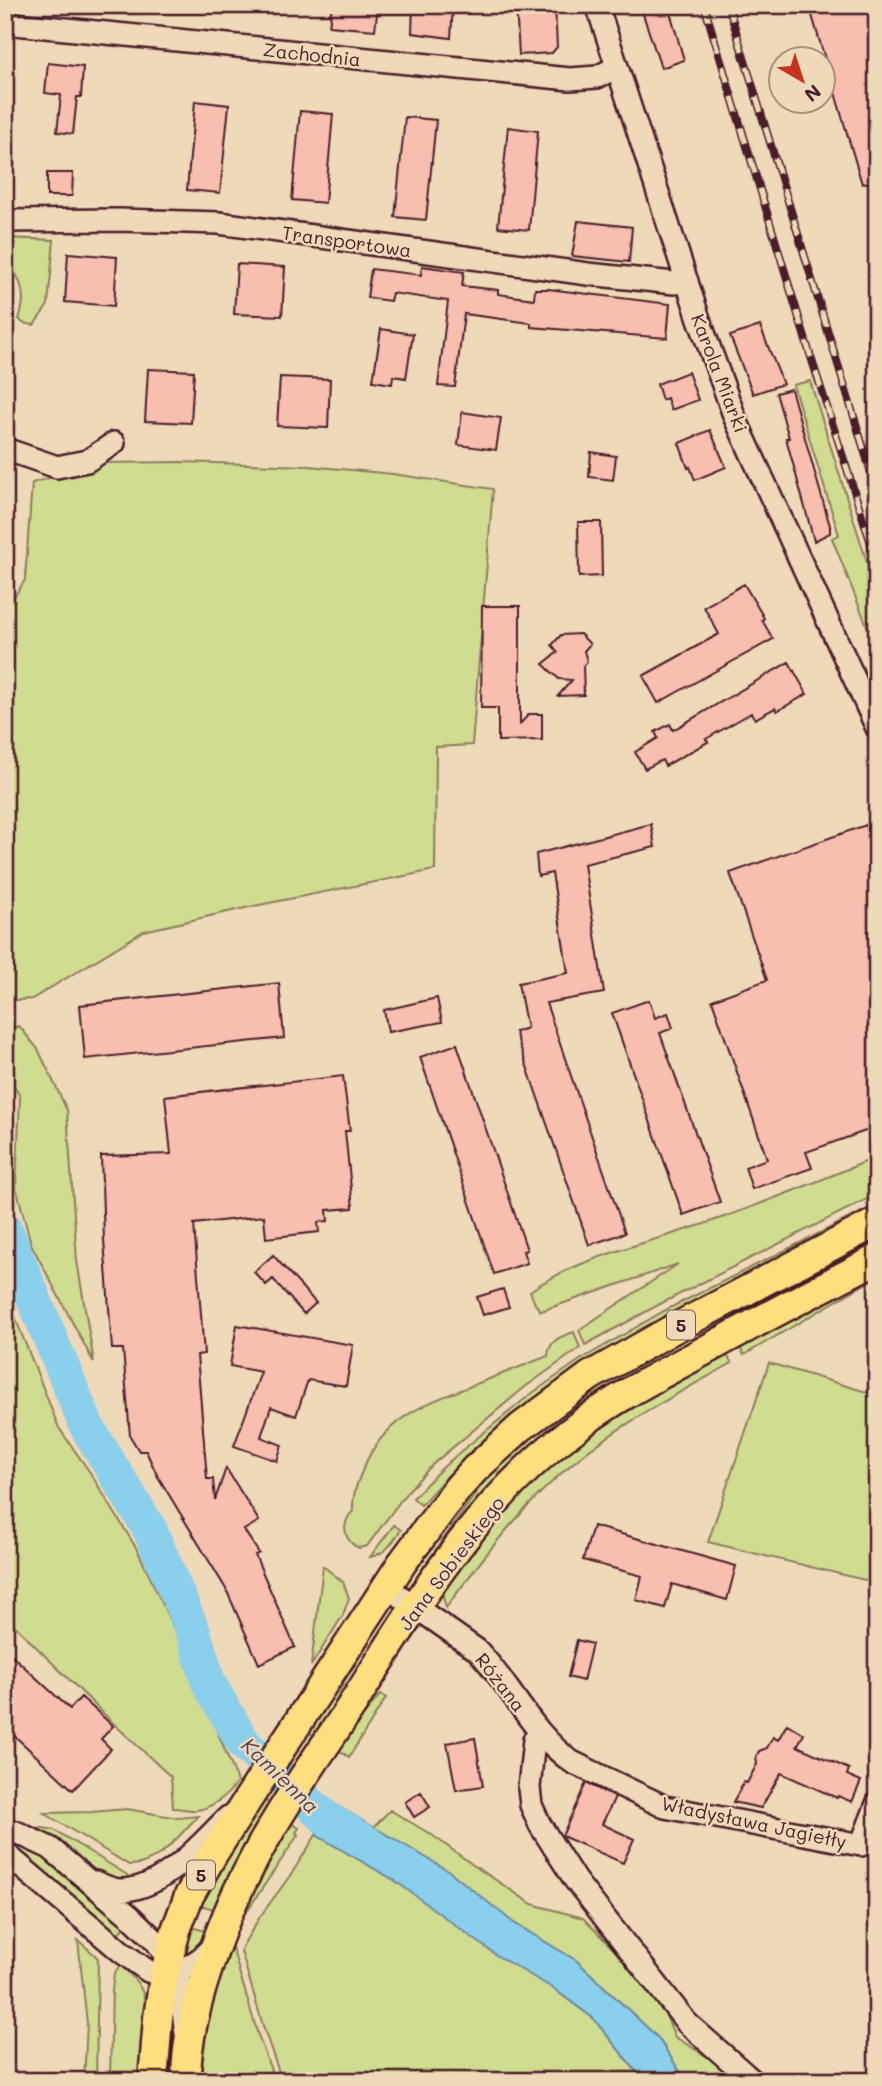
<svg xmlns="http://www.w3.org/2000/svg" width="882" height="2086" viewBox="0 0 882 2086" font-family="Mali,sans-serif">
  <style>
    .green { fill: #d0dc8f; stroke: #8d7e5d; stroke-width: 2 }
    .water { fill: #8acfec; stroke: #70899f; stroke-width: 2 }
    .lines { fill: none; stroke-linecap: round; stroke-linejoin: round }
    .river { stroke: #8acfec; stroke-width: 35 }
    .building { fill: #f8beaf; stroke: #4a1f2b; stroke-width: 2 }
    .minor-casing { stroke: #4a1f2b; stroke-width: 26 }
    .major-casing { stroke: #4a1f2b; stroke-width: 33 }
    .minor { stroke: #eed9b8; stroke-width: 21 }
    .major { stroke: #fddf80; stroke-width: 28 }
    .rail-casing { stroke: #4a1f2b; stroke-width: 8 }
    .rail { stroke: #eed9b8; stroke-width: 5; stroke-dasharray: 16; stroke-linecap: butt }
    .labels { text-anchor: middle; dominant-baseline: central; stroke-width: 5; stroke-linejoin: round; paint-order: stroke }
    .shield { fill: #eed9b8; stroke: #7b5755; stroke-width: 2 }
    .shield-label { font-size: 18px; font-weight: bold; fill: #4a1f2b }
    .street-label { font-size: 19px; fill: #4a1f2b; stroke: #eed9b8 }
    .water-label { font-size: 21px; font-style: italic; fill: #574252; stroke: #eed9b8 }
  </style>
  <rect width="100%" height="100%" fill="#eed9b8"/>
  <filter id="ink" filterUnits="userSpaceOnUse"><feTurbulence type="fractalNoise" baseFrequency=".0143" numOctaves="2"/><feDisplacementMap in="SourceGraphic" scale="14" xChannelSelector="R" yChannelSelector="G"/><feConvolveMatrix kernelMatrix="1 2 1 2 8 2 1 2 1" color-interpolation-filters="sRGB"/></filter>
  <g filter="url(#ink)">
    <path class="green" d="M5,238L54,240L48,305L34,325L23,323L19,319C27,297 22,277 5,261Z
      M810,381L877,594V651L832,538L839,535L793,385Z
      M180,462L309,466L393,474L493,489L472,745L436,747L435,870L254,906L144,931L32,999L5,1001V611L25,580L32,483L102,463Z
      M19,1026L38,1049L67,1110L77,1261L94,1363L31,1244L16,1187L20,1097L5,1068V1030Z
      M877,1157V1194L660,1304L585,1345L579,1330L678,1264L541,1311L535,1304L530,1291C580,1257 644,1244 701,1225C760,1205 819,1181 877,1157Z
      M877,1204V1210L466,1460L445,1478L421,1505L413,1498L439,1471L460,1452L531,1394L580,1360L664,1311Z
      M877,1233V1246L668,1358L416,1584H414L418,1575L490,1473L506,1456L596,1385Z
      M877,1271V1277L744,1355L739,1346Z
      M5,1292L59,1428L91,1474L138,1551L185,1653L234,1772L237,1783C228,1795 212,1808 197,1810C190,1811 180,1808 173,1808L171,1777L114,1724L5,1616Z
      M574,1332L580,1348L525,1387L433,1464L407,1492L367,1546L359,1548C343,1541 341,1523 353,1511C352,1496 357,1483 363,1469C384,1418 424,1404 471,1386C497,1376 522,1366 548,1356C549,1340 560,1337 574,1332Z
      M726,1354L732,1363C678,1394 621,1423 573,1463C523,1505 484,1556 446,1608L443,1597L445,1586L458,1565L546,1466L612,1415Z
      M769,1363L877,1395V1583L708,1542Z
      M394,1525L401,1530C392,1543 386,1554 370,1557Z
      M323,1566L343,1582L349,1598L343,1615L311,1666Z
      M362,1642L367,1646L344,1682L325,1726L318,1738L305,1730Z
      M381,1694L386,1698L349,1757L337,1749Z
      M263,1799L270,1804L268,1806L271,1808L217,1910L197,1904Z
      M127,1809L178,1818L198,1816C180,1834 157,1867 129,1865L44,1813L91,1812Z
      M390,1810L432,1835L473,1865L532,1904L583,1918L627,1963L665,2013L675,2037L729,2070L727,2081H686L658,2038L577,1961L514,1923L373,1828Z
      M291,1823L299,1828L296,1833L298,1835L247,1911L242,1915L246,1897L287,1826L289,1827Z
      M43,1828L54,1830L129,1876L134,1880C98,1885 60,1849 32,1830Z
      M316,1835L394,1880L554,1989L593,2018L644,2081H282L264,2029L241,1951L242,1947L259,1918L292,1873Z
      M10,1839L45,1855L127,1923L118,1934L38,1865L5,1841Z
      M188,1926L209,1932L199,1947L184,1955H182Z
      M78,1940L98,1958L96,2081H84L87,2023Z
      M231,1944L258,2035L275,2081H200L205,2029L214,1989Z
      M120,1965C129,1973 137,1980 142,1991C151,2011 143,2057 141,2081H110L112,1989L114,1974Z"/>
    <path class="water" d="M336,1805L449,1871L514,1923L577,1961L658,2038L686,2081H644L593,2018L554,1989L496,1955L394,1880L316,1835Z"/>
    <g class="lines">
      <path class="river" d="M5,1229L87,1427L150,1530L194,1634L209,1684L244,1744L327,1819L367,1843"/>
    </g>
    <path class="building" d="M332,5H378L375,30L329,26Z
      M413,5H453L451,38L412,33Z
      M516,5H555L557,47L552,53L519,55Z
      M640,5H668L684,60L661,68Z
      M809,5H877V180L862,184Z
      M48,63L83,67L81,97H77L73,134L57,132L61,95L45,93Z
      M195,101L229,105L220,193L187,190Z
      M300,111L333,114L325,203L292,200Z
      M405,117L436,120L426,220L395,217Z
      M508,127L538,131L529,230L498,227Z
      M47,173H73L72,196H47Z
      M578,221L632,227L629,262L572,256Z
      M68,253L117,257L114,306L65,302Z
      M237,264L285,267L282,316L234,314Z
      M422,266L464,272L462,286L498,290V294L534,299L535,289H548L670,304L667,338L531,327V323L464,314L455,387L438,386L448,301L392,293L390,301L367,298L371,269L421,275Z
      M760,326L783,384L753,394L730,336Z
      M381,329L413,334L406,378L393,376L392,384L373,381Z
      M148,369L194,371L191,423L145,421Z
      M688,372L698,400L671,410L667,398L662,400L657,384Z
      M280,377L330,379L328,428L277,426Z
      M791,389L830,526V533L814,541L786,438H789L776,393Z
      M462,412L501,418L496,450L458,445Z
      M710,430L726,467L695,480L690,467L688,468L679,443Z
      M591,452L616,456L613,480L589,477Z
      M578,522H601L602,576L579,577Z
      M744,584L764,618L762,620L773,639L658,703L643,676L719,634L704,607Z
      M482,606H520V724L529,714H542V740L498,741V708H481Z
      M580,634L590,644L584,651L587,661L583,666L584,695L558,696L572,680L559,679L543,664L558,652L552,645L561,635Z
      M789,662L807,694L777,711L775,708L755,719L751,713L706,739L708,742L679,758L665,766L662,760L645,769L635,752L658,738L655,732L670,724L673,730Z
      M651,824L655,847L584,864L604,993L546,1003L625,1233L589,1245L515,1032L527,1028L518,983L568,973L552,873L538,876L536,854Z
      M866,825L877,857V1127L806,1152L812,1168L752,1189L745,1167L767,1159L712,1000L767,980L730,873Z
      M279,983L284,1038L85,1059L80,1005Z
      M437,998L442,1022L388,1032L384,1010Z
      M649,1000L655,1018L668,1013L673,1028L660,1033L720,1202L683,1215L612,1013Z
      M457,1044L527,1250L523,1251L527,1263L494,1274L420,1057Z
      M343,1076L350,1131H345L353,1208L327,1210L328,1221L318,1222L319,1232L266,1238L264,1216L194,1224L204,1354L197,1355L207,1479H213L215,1500L226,1468L259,1521L244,1530L259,1553L255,1555L295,1647L259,1664L226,1589L157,1475L146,1451H139L130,1436L123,1349H112L104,1240L101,1156L171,1154L165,1096Z
      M273,1255L316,1303L304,1314L273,1279L266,1285L254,1272Z
      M503,1289L509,1307L483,1315L477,1297Z
      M237,1325L353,1345L346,1386L308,1380L296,1416L271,1407L261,1437L282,1445L277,1461L234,1446L261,1372L230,1366Z
      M593,1526L736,1566L727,1600L672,1584L665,1608L636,1600L642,1576L583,1560Z
      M577,1640L592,1644L583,1681L568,1677Z
      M5,1649L70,1709L81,1697L113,1726L101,1739L111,1749L73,1790L5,1727Z
      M787,1724L804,1734L797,1746L849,1769L847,1775L861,1781L852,1802L838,1796L837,1798L781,1773L761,1808L733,1802L744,1782L747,1783L757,1764L756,1757L759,1751L767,1748L773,1737L778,1740Z
      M475,1738L483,1786L456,1790L447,1743Z
      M586,1783L615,1797L602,1824L634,1839L623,1863L562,1836Z
      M421,1792L430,1807L414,1817L405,1802Z"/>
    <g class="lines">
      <g class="minor-casing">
        <path id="minor" d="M597,5L699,319L735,418L877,728
          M5,23L570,79L597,77L617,67
          M5,221L119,220L219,223L588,274L674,283L687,281
          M5,449L57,467L87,461L114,443
          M387,1587L477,1650C511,1685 531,1733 572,1762L665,1807L861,1845L877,1804
          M541,1734L534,1740L529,1788L531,1805L540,1825L575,1880L687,2023L753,2081
          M5,1831L16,1832L50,1848L132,1918L156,1941L178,1973L186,2034
          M5,1853L123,1953L148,1971L164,1976L178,1973L201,1958L215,1944
          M95,1882C103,1885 112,1890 121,1890C163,1890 200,1844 228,1817"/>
      </g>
      <g class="major-casing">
        <path id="major" d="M153,2081L158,2018L164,1976L176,1930L189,1896L213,1854L248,1799L402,1563L457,1489L475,1469L521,1427L590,1376L673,1329L877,1222
          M186,2081C186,2041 196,2003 209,1965C220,1931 233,1898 250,1867C279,1810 317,1758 352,1705C415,1606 477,1501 573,1430C610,1401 652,1379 693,1357C754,1323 815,1291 877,1259"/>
      </g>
      <use href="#minor" class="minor"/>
      <use href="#major" class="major"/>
      <g class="rail-casing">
        <path id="rail" d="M704,5L809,351L877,562
          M728,5L877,492"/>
      </g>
      <use href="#rail" class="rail"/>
    </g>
  </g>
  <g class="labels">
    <g class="shield">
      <rect x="667" y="1310.5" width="28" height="29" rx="5"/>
      <rect x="187" y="1860.5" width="28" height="29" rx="5"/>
    </g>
    <g class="shield-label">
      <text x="681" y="1325">5</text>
      <text x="201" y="1875">5</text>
    </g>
    <g class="street-label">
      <text transform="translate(312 54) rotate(6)">Zachodnia</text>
      <text transform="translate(347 241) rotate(8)">Transportowa</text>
      <text transform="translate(720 373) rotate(69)">Karola Miarki</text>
      <text transform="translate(451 1563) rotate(-53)">Jana Sobieskiego</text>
      <text transform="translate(501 1682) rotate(52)">Różana</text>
      <text transform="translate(754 1822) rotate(12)">Władysława Jagiełły</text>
    </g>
    <g class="water-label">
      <text transform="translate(281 1775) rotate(44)">Kamienna</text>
    </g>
  </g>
  <rect width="882" height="2086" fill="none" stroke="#eed9b8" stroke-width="28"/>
  <rect x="14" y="14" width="854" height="2058" fill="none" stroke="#4a1f2b" stroke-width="2.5" filter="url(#ink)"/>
  <g transform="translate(802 80) rotate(141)"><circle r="33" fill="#eed9b8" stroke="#ac8f80" stroke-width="2"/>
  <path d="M0-5L12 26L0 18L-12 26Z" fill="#c8321e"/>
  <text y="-10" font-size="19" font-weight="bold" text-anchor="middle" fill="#4a1f2b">N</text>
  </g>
</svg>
